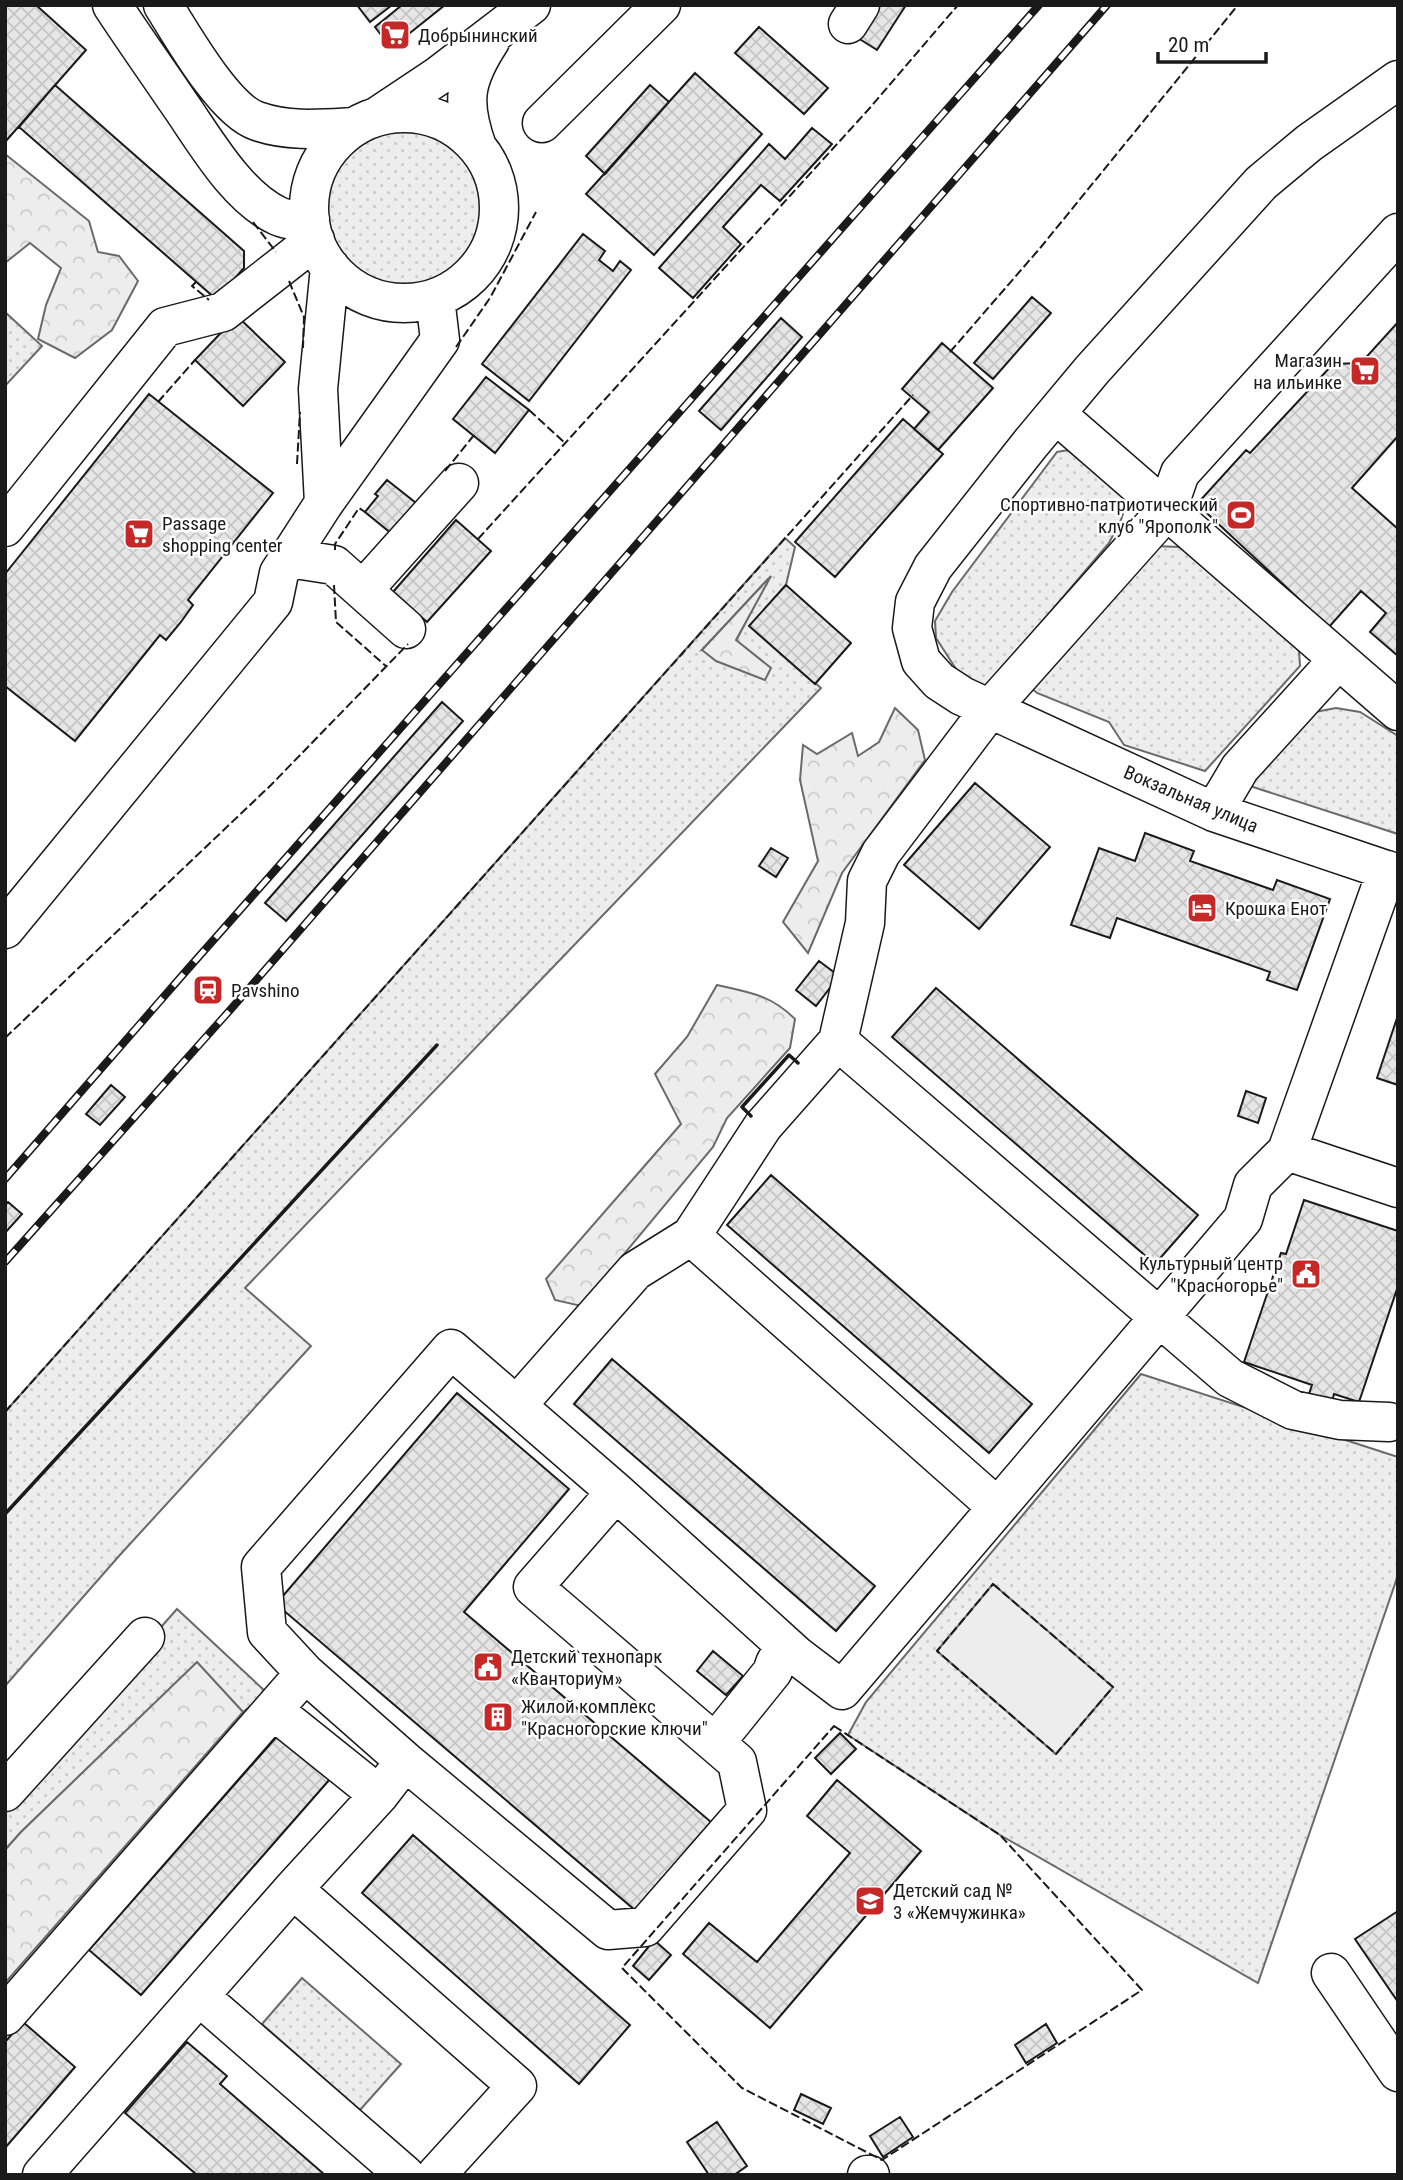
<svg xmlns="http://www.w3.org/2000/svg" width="1403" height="2180" viewBox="0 0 1403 2180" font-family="'Roboto Condensed',sans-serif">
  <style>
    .grass { fill: url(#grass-dots); stroke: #6a6a6a; stroke-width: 2; fill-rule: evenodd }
    .forest { fill: url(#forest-crowns); stroke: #6a6a6a; stroke-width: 2 }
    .garden { fill: #ededed; stroke: #6a6a6a; stroke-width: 2 }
    .building { fill: url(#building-cross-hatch); stroke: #1a1a1a; stroke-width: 2 }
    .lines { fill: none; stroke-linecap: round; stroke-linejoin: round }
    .minor-casing { stroke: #1a1a1a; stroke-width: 41 }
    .minor { stroke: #fff; stroke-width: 38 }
    .rail-casing { stroke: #1a1a1a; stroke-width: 8 }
    .rail { stroke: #fff; stroke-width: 5; stroke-dasharray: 16; stroke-linecap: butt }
    .fence { stroke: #1a1a1a; stroke-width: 2; stroke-dasharray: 9 3.5; stroke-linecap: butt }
    .wall { stroke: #1a1a1a; stroke-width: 3.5 }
    .labels { text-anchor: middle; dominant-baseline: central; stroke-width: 5; stroke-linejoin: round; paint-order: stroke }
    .poi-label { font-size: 19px; fill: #1a1a1a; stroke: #fff; text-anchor: start }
    .street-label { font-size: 19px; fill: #1a1a1a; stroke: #fff }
  </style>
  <defs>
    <pattern id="grass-dots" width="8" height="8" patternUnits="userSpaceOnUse" patternTransform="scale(1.75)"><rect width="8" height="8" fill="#ededed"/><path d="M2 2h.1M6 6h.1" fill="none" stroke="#cbcbcb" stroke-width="1.8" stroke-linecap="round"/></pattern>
    <pattern id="forest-crowns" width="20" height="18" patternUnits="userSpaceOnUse" patternTransform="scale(1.75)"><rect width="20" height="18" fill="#ededed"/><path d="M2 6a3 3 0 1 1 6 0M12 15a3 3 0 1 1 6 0" fill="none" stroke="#cbcbcb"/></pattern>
    <pattern id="building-cross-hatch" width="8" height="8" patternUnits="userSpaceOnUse" patternTransform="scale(1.75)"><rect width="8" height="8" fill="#e6e6e6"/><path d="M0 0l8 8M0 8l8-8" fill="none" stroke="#c5c5c5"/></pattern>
  </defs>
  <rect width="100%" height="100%" fill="#fff"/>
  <path class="grass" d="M323 207a80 80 0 1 1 160 0a80 80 0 1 1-160 0Z
    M5,312L42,346L5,386Z
    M1068,450L1124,496C1127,515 1117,527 1109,543L989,684L974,688L958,672L936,638L935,621L952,592L1057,452Z
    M785,538L795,547L786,585L750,626L821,688L245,1288L311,1346L119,1556L5,1686V1412ZM768,579L736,641L702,650Z
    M1154,546L1180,547L1299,650L1300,666L1205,771L1124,745L1109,722L1037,693L1030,687Z
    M1336,708L1360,712L1398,736V834L1250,786L1252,777L1315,712Z
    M1141,1374L1398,1457V1575L1258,1983L1000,1835L848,1735L866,1702Z
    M177,1609L267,1693L243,1712L197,1663L21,1832L5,1850V1803Z
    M302,1978L401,2064L360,2110L262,2024Z"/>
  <path class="forest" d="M5,154L89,221L98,252L119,256L138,281L112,330L75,358L38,339L46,305L61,268L30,243L5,263Z
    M771,576L736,640L771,668L765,680L716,661L702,650Z
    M895,708L918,730L925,760L842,873L808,953L783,922L818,861L800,780L803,745L817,754L852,733L858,756L879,742Z
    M717,985C749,992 771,995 795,1019L790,1048L727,1118L713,1147L581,1306L555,1300L546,1279L681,1124L655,1074L687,1037Z
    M197,1662L243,1712L5,1983V1850L21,1832Z"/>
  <path class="garden" d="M993,1584L1113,1687L1056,1754L937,1651Z"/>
  <path class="building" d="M5,5H36L86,50L5,142Z
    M357,5H392L370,22Z
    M402,5H445L391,48L375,27Z
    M867,5H906L877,50L850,33Z
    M759,27L828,88L804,114L735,53Z
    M695,73L762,134L654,255L586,194Z
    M55,85L244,251V268L216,299L19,127Z
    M650,85L669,102L605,174L586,156Z
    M812,128L832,144L780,201L761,185L723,227L741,244L693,298L659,268L769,144L785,159Z
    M583,234L605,251L599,260L613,271L620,261L631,270L529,401L482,364Z
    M1032,297L1051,313L993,379L974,363Z
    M237,316L285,362L243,406L195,360Z
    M781,318L802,337L721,430L699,411Z
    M1398,322V436L1352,488L1398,529V656L1370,632L1386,613L1361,591L1329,627L1197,504L1246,450L1250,453L1333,364L1361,363Z
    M942,343L993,388L938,450L914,429L929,412L902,389Z
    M486,377L529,410L495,453L453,419Z
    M149,394L273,493L188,600L193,605L181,622L166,640L160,635L75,741L5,686V574Z
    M903,419L943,454L835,577L795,542Z
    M387,480L416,503L392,534L365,512L378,496L375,494Z
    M456,520L491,551L427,622L393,592Z
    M786,585L851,643L815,684L749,626Z
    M442,702L463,721L286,921L285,920L265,903Z
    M975,783L1050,847L979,929L904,865Z
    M1145,833L1194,851L1190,861L1273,890L1277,880L1330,899L1297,990L1267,980L1270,972L1117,918L1110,938L1071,925L1099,848L1135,861Z
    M771,848L788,858L776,877L759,866Z
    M819,961L839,976L816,1006L796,990Z
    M936,988L1198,1215L1155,1264L892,1037Z
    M1398,1015V1085L1377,1078Z
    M111,1085L125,1097L100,1125L86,1114Z
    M1246,1091L1266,1098L1258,1123L1238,1116Z
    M771,1175L1032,1404L989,1453L727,1225Z
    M1304,1200L1398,1231V1286L1359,1402L1334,1394L1332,1402L1309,1394L1312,1385L1244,1362L1281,1253L1286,1254Z
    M8,1202L22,1214L5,1233V1205Z
    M612,1359L875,1586L836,1631L574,1404Z
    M457,1393L569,1489L464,1612L711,1822L636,1911L276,1604Z
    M713,1651L743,1676L726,1695L697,1671Z
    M840,1733L856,1749L831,1774L815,1758Z
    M279,1734L330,1779L141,1995L89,1950Z
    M837,1780L921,1851L770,2028L683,1954L709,1923L757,1962L850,1853L807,1816Z
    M413,1835L630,2025L579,2084L362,1893Z
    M1398,1911V2002L1355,1939Z
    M654,1940L671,1955L649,1980L633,1966Z
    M23,2022L75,2067L5,2148V2042Z
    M1046,2024L1057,2043L1026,2063L1015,2045Z
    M187,2042L227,2076L220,2084L325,2175H197L125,2113Z
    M801,2094L831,2108L823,2124L794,2110Z
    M900,2117L913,2137L883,2157L870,2136Z
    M717,2122L747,2166L734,2175H709L687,2142Z"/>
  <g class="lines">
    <g class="minor-casing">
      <path id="minor" d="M112,5C133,37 155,68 176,99C203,137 235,196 278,216C289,221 299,220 310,219
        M163,5C182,35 224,110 257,121C288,132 320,129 353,127
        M848,24L860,5
        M1398,80L1309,143L1261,183L1092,370L1031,443L933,567L915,602L912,628L921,661L939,681L962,696L1214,812L1398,874
        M309 208a95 95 0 1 1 190 0a95 95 0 1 1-190 0Z
        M378,116L438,76L531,5
        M542,123L661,5
        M477,147C461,102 464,81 490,41
        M1056,414L1398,711
        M324,503L318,389L330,267
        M5,527L165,327L223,312L315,240
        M289,558L334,565L406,629
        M363,590L459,483
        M1214,812L1240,768L1338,660
        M5,929L273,602L279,573L324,503L440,340L435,298
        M838,1041L1230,1378L1293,1410L1340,1420L1389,1422
        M1287,1151L1398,1188
        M691,1236L997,1507
        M517,1405L635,1271L691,1236L763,1126L838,1041L865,923L867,881L881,853L990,709L1167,510L1180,473L1398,233
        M616,1492L533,1587L737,1762L747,1810L645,1927L608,1930L405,1761L305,1673L267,1632L261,1567L451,1349L616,1492L796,1655L842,1690L1243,1219L1253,1185L1287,1151L1387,870
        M273,1710L379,1795
        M715,1743L773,1671C775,1656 783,1655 796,1655
        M5,1792L145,1637
        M293,1889L517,2086L436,2175
        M1331,1973L1398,2072
        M199,1996L405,2175
        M5,2016L305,1673
        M42,2175L293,1889L379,1795L405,1761
        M867,2175H870"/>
    </g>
    <use href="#minor" class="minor"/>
    <g class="rail-casing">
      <path id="rail" d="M5,1179L187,970L1039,5
        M5,1262L231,1009L1107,5"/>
    </g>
    <use href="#rail" class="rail"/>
    <path class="fence" d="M253,222L276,252
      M289,281L304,317L303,348
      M196,282L192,286L209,300
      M456,347L490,298L536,212
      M950,352L1041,247L1238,5
      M158,402L195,360
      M529,410L565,443
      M297,464L300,412
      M445,471L474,435
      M478,539L868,110L958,5
      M335,550V544L359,508L365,512
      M334,585L336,622L387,667
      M5,1038L271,785L408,644
      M5,1412L913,395
      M993,1584L1113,1687L1056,1754L937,1651Z
      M834,1726L1000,1835L1142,1990L882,2160L742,2088L622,1968Z"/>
    <path class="wall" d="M751,1116L742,1107L789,1055L798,1063
      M5,1514L437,1045"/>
  </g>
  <defs>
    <g id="supermarket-square" transform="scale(1.575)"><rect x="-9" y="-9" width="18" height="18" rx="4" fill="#c62828" stroke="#fff"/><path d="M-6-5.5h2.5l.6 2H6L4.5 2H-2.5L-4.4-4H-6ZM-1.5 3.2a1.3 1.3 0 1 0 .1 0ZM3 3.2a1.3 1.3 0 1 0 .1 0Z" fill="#fff"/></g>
    <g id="stadium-square" transform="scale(1.575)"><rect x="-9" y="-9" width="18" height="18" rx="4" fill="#c62828" stroke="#fff"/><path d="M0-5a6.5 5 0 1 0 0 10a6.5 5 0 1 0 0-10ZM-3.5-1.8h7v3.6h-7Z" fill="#fff"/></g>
    <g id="hotel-square" transform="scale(1.575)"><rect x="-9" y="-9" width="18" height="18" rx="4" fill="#c62828" stroke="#fff"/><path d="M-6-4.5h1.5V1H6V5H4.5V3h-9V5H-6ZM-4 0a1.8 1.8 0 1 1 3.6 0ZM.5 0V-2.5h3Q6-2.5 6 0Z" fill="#fff"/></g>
    <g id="station-square" transform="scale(1.575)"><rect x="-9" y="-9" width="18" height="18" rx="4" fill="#c62828" stroke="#fff"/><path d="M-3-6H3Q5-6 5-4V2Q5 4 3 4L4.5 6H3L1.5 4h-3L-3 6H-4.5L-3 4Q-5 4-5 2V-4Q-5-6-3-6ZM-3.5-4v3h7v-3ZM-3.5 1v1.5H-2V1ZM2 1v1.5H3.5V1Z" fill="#fff"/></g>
    <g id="civic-square" transform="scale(1.575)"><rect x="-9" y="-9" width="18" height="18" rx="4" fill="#c62828" stroke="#fff"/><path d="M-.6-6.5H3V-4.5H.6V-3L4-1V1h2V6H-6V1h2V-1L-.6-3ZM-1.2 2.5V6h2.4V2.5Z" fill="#fff"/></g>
    <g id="building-square" transform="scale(1.575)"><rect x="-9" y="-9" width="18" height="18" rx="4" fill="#c62828" stroke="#fff"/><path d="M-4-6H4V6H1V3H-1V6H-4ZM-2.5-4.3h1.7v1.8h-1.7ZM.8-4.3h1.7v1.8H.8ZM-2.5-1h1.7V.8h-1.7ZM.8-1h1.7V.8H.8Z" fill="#fff"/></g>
    <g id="school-square" transform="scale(1.575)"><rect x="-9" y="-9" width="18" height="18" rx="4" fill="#c62828" stroke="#fff"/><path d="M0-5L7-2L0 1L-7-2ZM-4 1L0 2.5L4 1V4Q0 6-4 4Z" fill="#fff"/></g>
  </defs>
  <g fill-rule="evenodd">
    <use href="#supermarket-square" x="395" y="35"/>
    <use href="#supermarket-square" x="1365" y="371"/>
    <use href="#stadium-square" x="1241" y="515"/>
    <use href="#supermarket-square" x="139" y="534"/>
    <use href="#hotel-square" x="1202" y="908"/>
    <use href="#station-square" x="208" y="990"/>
    <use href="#civic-square" x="1306" y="1274"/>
    <use href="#civic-square" x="488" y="1667"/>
    <use href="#building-square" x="498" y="1717"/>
    <use href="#school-square" x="870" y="1901"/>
  </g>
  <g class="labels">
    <g class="poi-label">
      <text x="418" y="35">Добрынинский</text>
      <text x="1342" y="360" text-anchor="end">Магазин<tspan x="1342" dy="22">на ильинке</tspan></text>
      <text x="1218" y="504" text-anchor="end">Спортивно-патриотический<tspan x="1218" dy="22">клуб "Ярополк"</tspan></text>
      <text x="162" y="523">Passage<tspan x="162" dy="22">shopping center</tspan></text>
      <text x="1225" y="908">Крошка Енот</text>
      <text x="231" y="990">Pavshino</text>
      <text x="1283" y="1263" text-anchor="end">Культурный центр<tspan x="1283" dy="22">"Красногорье"</tspan></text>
      <text x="511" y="1656">Детский технопарк<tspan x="511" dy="22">«Кванториум»</tspan></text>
      <text x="521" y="1706">Жилой комплекс<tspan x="521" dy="22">"Красногорские ключи"</tspan></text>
      <text x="893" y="1890">Детский сад №<tspan x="893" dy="22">3 «Жемчужинка»</tspan></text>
    </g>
    <g class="street-label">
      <text transform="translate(1191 799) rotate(23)">Вокзальная улица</text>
    </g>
  </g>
  <rect width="1403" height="2180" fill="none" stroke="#1a1a1a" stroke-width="14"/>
  <path d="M1158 52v10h108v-10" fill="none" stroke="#1a1a1a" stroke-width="3.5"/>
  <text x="1168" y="52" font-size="21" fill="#1a1a1a" stroke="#ffffff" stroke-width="5" paint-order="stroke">20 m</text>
</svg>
